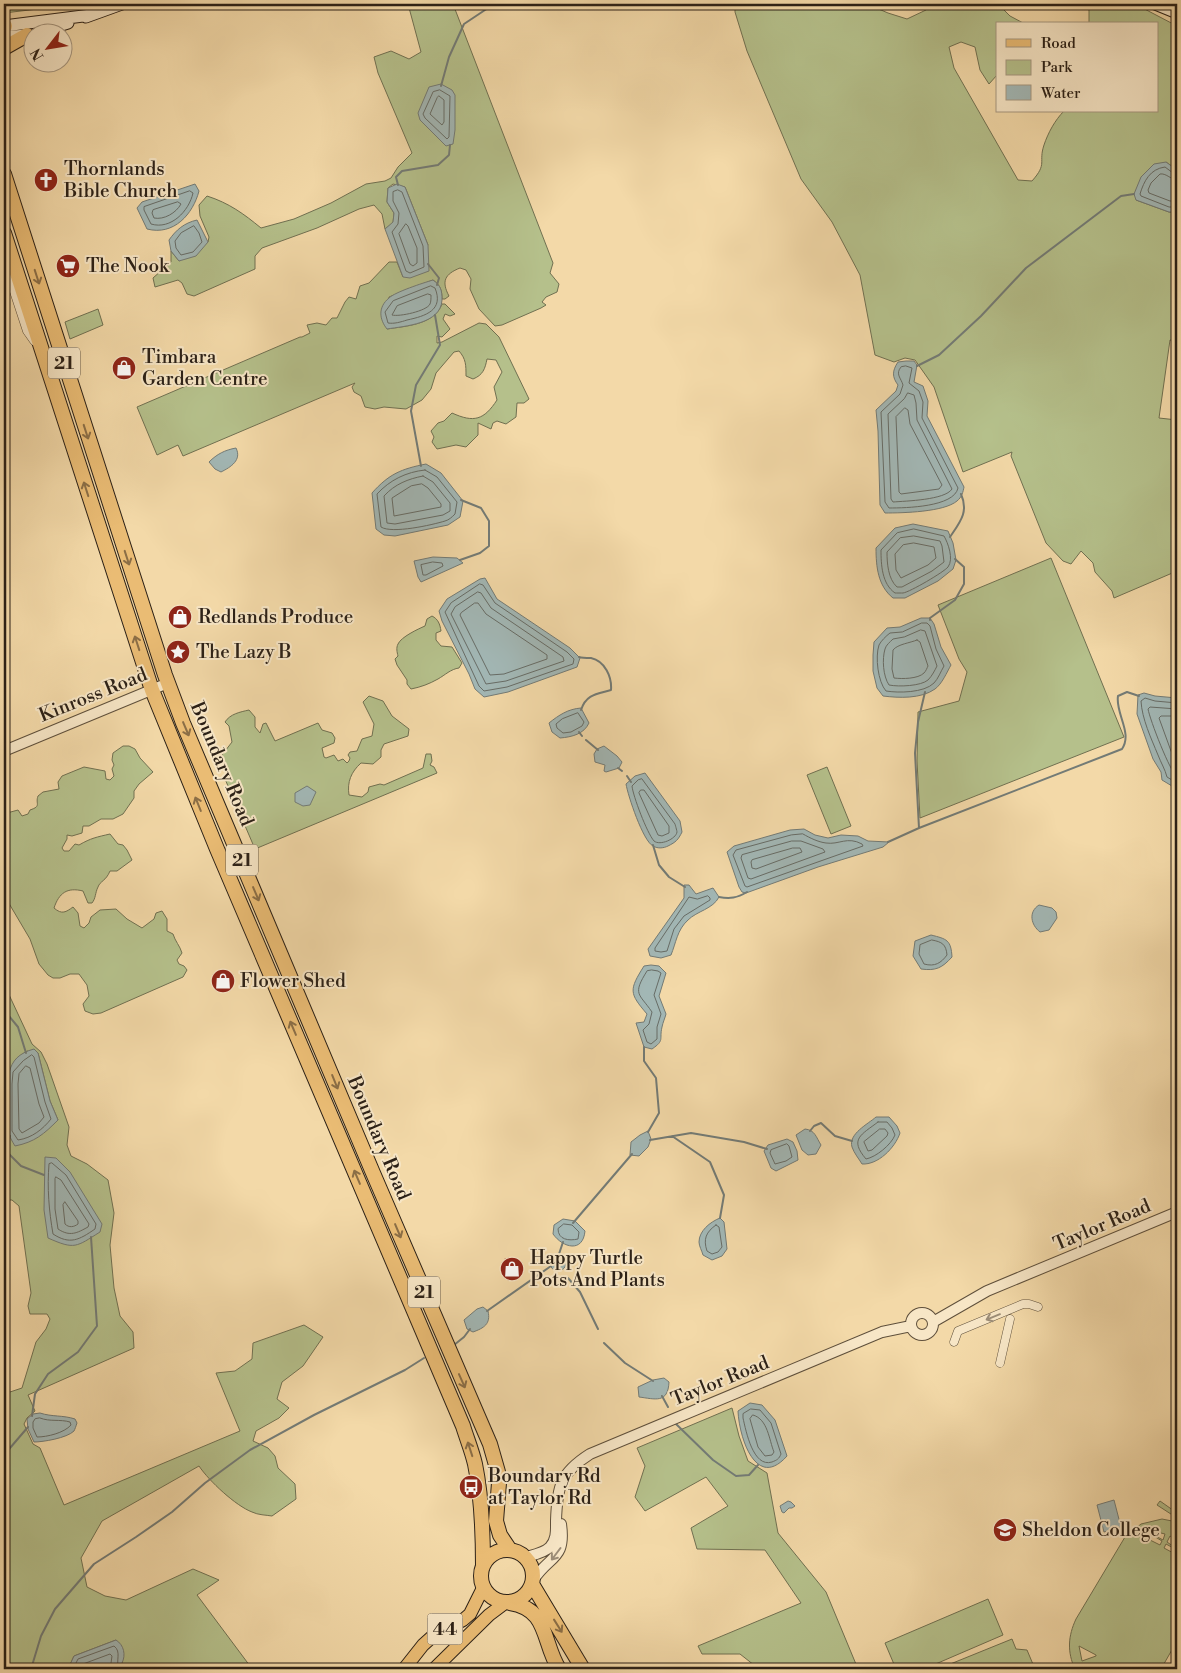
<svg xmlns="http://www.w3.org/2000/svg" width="1181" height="1673" viewBox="0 0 1181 1673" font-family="'Libre Bodoni',serif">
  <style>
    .green { fill: #b5c08b; stroke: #707051; fill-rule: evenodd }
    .water { fill: #a2b7b5; stroke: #737b76 }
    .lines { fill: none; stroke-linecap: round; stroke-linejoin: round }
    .shore { stroke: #676c66; stroke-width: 1 }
    .stream { stroke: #737b76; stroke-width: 2 }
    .minor-casing { stroke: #5e4f3b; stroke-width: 9 }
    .tertiary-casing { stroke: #5e4f3b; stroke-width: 12 }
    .secondary-casing { stroke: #2c2117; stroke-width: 13 }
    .primary-casing { stroke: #2c2117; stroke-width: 14 }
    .trunk-casing { stroke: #2c2117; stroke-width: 16 }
    .minor { stroke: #f7e6c6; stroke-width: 8 }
    .tertiary { stroke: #f7e6c6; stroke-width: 10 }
    .secondary { stroke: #f7e6c6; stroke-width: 11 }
    .primary { stroke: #eabc74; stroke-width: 12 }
    .trunk { stroke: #eabc74; stroke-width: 14 }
    .oneway { stroke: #8b6e46 }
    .oneway2 { stroke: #9c8d77 }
    .labels { text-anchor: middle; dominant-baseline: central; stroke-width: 4; stroke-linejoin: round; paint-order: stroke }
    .shield { fill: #f7e6c6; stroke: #695c4c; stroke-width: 1 }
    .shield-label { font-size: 18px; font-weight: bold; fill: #2c2117 }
    .poi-label { font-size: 19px; fill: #2c2117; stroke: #f7e6c6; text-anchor: start }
    .street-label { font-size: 19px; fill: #2c2117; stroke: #f7e6c6 }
  </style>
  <rect width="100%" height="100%" fill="#f3d9a8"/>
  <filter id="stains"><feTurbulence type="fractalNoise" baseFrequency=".004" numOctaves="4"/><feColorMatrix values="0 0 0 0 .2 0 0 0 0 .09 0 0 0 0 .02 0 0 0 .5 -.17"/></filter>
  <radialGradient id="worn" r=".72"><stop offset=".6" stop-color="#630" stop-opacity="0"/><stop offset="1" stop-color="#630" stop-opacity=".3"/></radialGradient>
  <path class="green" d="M4,4H80L4,13Z
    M408,4H453L553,263L550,273L559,284L557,292L546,297L542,302L546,305L541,308L502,325L495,326L479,309L470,289L471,279L466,270L460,268C445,274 441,281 449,296L445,299H442C442,290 440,285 433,280L389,297L387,329C406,326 434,325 442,304H445L455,314L450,316L445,314L443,319L450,329L442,337L437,336V343L442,342L479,323L486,324L499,337L529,399L524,403H517L516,417L506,424L497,421L493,423L491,429L478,423V435L466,447L456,445L437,449L432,442L434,437L431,431L438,423L444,421L452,413C474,423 484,420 497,400L494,387L502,372L496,360L487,359C485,369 483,375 473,379L466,376C466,365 466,359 459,351L454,352L436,373L431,389L422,400L406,409L384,407L375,409L365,407L361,396L354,392L352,387L355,383L183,456L178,445L157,455L137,407L300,337H302L310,333L307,325L317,323L326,325L332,318H337L345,302L349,297L356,299L360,286L369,283L389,262H397L403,277L428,245L405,187L393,184L388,188L387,202L394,213L393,223L385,229L382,214L374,205L359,209L317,228L262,248L255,256V269L194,296L187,294L182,283L178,280L155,287L153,278L171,262V251L179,261L208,242L209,237L200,216L199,205L207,196C229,203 244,214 261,228L294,219L331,203L366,184L385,181L391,178L398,167L412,153L378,73L374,57L391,51L409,59L421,52Z
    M735,4H867L888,13L907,19L926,10L931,4H998L1010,16L1025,24H997V75L989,84L980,70L975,47L961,42L949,47L954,68L1018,180L1032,181C1048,163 1038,163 1044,145C1048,133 1055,120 1064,111H1157V24H1089V10L1079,4H1135L1177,26V170L1166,162L1136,200L1169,212H1176L1177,208V341L1170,340L1159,418L1177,420V571L1114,598L1112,591L1095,572L1093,563L1081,551L1071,564L1063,561L1046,543L1011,456L1012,452L963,472L934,387L915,360L905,358L894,362L875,355L860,275L832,222L801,179L747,51L735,12Z
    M98,309L103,325L70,339L65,322Z
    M1051,558L1124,737L920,818L917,761L918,712L959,701L967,672L959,659L938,605Z
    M432,616C438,619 440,624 441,631L436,633V640L441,646L452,647L462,663L459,668C451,669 445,675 438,679C429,684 421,687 411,689L407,684V680L397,665L395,659L398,656C397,652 396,648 398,644C401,637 418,629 425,626L427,619Z
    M369,696L383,701L392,716L409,729L408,736L384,744L381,750V757L373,764L361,763C351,772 347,782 349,795L362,797L368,792L369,787L380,784L384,785L423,768L426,754H431L432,761L430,765L434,767L437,773L255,849L225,779C230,766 225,766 222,755L232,742L229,726L225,722C230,714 240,712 249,710L255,717V727L260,733L263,724L266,723L275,741L318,723L322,730L332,733L335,738L334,743L322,748L324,757L326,758L334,755L338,761L343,759L347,763L349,761L350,758L348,755L350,752L357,751L362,739L372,736L374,724L363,702Z
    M123,746H129L135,749L140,758L153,772L139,784L134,791V798L123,814L113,819H101L89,826H83L82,833L72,836L67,835V839L62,848L64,851H69L75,844L79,845C91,838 97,837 110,834L118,844L123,845L127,850L132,860L117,871H110C106,881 100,881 98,887C95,893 96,898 92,903H88L83,891C67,887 59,893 54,908C62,915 66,912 73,907L78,913L80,926L84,928L89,923L91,917L100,910L116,909L127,919L142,928L154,919L156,913L162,911L167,919V931L173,934C175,941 180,946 182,953L177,960L179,964L184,966L187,970L183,977L101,1013L93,1014L85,1011L83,1004L89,996L87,985L79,974H70L60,978H53L48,975L39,964L30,939L4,895V812L7,813L18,810L22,816L28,814L30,810C42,806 35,804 38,796L43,792L59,789L58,782L62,776L84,767L105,771L106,779L110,780L114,776L112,769L114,765L112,760L113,753Z
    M827,767L851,826L831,834L807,775Z
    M4,984L32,1044L41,1052L47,1064L69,1127L67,1145L71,1156L87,1164L108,1180L114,1213L110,1245L114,1288L120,1316L133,1332L134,1348L28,1395L35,1411L27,1418L24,1424L33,1444L40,1448L64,1505L240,1431L216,1373L235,1371L252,1359L253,1343L304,1325L323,1337L303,1366L282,1382L277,1399L289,1408L279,1418L256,1431L253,1441L268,1448L275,1456L278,1468L295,1484L296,1499L272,1516C266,1515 258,1515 252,1512C236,1506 209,1481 199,1466L102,1521L81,1558L87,1587L105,1596L126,1600L193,1569L219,1580L197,1595L250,1666L257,1669H124L116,1640L74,1656L68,1669H4V1395L7,1393L22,1388L36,1342L46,1329L50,1319L47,1314H30L28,1306L31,1293L19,1206L12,1200H4ZM27,1051L38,1053L50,1101L58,1120L8,1108C7,1083 5,1067 27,1051Z
    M732,1408L739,1436L748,1461L767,1473L778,1533L826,1592L858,1669H759L740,1654H702L698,1646L801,1603L765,1550L697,1549L691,1528L728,1506L706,1477L645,1511L635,1497L645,1466L637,1448Z
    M1160,1501L1177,1513V1518L1157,1505Z
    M1162,1519L1177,1522V1533L1171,1532L1177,1536V1541L1170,1536L1167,1542L1177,1549V1550L1166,1544L1164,1548L1177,1555V1641L1161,1669H1075C1067,1652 1068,1636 1076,1619L1125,1537L1141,1524ZM1153,1531L1165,1534L1163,1540L1152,1534V1535L1162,1541L1160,1545L1142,1536ZM1079,1646L1096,1655V1656L1082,1661Z
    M988,1599L1003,1635L924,1669H896L885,1643Z
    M1012,1639L1016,1649L1027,1650L1035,1669H938Z"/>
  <path class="water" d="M441,84L452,90L455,95V130L453,144L446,146L420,120L418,113L429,87Z
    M1166,162L1177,170L1176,212H1169L1136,200L1134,194L1141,177L1154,164Z
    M195,184L199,191C193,214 174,236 147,229L137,208L142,202Z
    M397,184L405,187L428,245L429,271L410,278L403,277L385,229L393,222L394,213L387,202L388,188Z
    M197,220L208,242L196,256L179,261L171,251L169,240C176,230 184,223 197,220Z
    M433,280C441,286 442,290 442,300C441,324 405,326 387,329C379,319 378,307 389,298C395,292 423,283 433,280Z
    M906,361H914L917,365L914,382L923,386L928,401L927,416L964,487C963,492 962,497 957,501C944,512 903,513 885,513L880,505L878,431L876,410L896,391L898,385C892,377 892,371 898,362Z
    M236,448C242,460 231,467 221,472L215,469L209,462C217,454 225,450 236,448Z
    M426,464L441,473L463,501L460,517L448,525L395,536L384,535L376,529L372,493C389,474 401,469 426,464Z
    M913,524L948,531L953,543L956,560L953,569L938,581L905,598H893C878,586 876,567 876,548L895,528Z
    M433,557L457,558L463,563L421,582L418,577L414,561Z
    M485,578L497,599L570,648L580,658L577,667L508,692L484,697L475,689L469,674L442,621L439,611L447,599L480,579Z
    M921,618H930L934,624L941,647L951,665C947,672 942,684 935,689C921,699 899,698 883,696L877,688L873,671V655L874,642L887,628L900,627Z
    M1144,693L1155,696L1177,698V789L1162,780L1161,772L1153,759L1137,714L1138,695Z
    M581,708L589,723C584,734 572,737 560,738L552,732L549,723C559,715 568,709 581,708Z
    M604,746L617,756L622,762L619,768L606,772L604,771L605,765L595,762L594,754L597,749Z
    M645,773L680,821L682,832C678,840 676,842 668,846C664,848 658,849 653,846C643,841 628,796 626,784L635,776Z
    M307,786L316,792L310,805L303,806L295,802V793Z
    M804,829L815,835L828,838L841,835L858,836L868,841L889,842L883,847L818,867L746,893L742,892L739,887L727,852L734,846L790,830Z
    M684,885H689L696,894L713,888L719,897C713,909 697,911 688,920C677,930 676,943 671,955L661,958L650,956L648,949L684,898Z
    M1039,905L1052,908L1056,912L1057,918L1049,930L1040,932C1031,925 1028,912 1039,905Z
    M931,935C947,939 951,940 952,957C942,968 936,971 921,969L913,956L915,941Z
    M651,965L659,966L666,973L659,996L666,1014C665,1018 663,1022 662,1027C659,1040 665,1040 652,1049L644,1047L636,1023L644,1022L647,1014C629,993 629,990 644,966Z
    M34,1049L38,1053L50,1101L58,1120C44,1134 35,1142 15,1146C4,1128 8,1127 8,1108C8,1082 3,1057 34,1049Z
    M876,1117H889L897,1126L900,1133C895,1148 878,1165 862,1164C859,1159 854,1153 852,1147C848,1134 868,1124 876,1117Z
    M805,1129C815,1130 816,1137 821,1145L816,1154L808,1155L802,1150L796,1135Z
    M648,1131L651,1139L648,1147L639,1156L630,1155L631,1142L640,1135Z
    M787,1139L793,1142L797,1151L798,1160L776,1171L771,1168L764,1151L768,1145Z
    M45,1157L56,1158L70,1172L102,1224L100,1232C76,1247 75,1250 48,1238L44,1210Z
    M720,1218L724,1222L727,1249L722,1256L712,1260L703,1255C702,1251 699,1246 699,1242C699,1231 710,1222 720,1218Z
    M563,1219L575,1221L585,1231C583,1253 563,1248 553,1234L554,1225Z
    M550 1263a8 8 0 1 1 16 0a8 8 0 1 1-16 0Z
    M483,1307L488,1311C491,1324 484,1328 473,1332L467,1329L464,1320L477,1309Z
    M664,1378L669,1382C668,1404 655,1399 639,1397L638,1387L653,1380Z
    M750,1403L762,1405L775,1420L787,1456C756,1491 739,1437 738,1411Z
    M40,1413C52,1417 63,1415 75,1419L77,1423C76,1426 75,1429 74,1431C67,1438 43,1442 34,1442L28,1429L27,1419L33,1414Z
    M1114,1500L1121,1527L1104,1532L1097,1505Z
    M788,1501L791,1502L795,1506L792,1508H789L784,1513L782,1512L780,1506Z
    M116,1640C124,1645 126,1655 122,1663L124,1669H68L74,1656Z"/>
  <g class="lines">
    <path class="shore" d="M440,90L450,96L449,137L447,139L425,118L423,114L433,92Z
      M439,96L444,100V122L442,125L430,114L437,98Z
      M1177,173H1173L1165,167C1150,169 1144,181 1140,194L1141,196L1169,207H1177
      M1177,180C1170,179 1166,173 1160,174L1151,183L1148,190L1149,193L1170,201H1177
      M398,190L402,192L423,246L424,267L410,273L406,271L392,232L398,224L399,213L393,201V192Z
      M190,191L193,193C189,211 171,230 151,224L144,210V207Z
      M178,202L181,204C176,213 164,220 154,218L152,213L153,210Z
      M406,224L408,226L417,248V263L413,266L410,264L399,234Z
      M194,226L199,233L202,242L193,252L181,255L176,248L175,241L181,233Z
      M431,286L435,288C444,310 426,316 407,320C401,322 394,324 388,323L385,312L393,301Z
      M428,294L431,295C431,298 431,302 430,304C427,311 399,317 392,315L397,306Z
      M906,366L912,368L909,383L919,391L923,402L922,418L958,488C954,507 906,508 889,508L885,502L881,412L900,394L903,385C901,378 895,374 901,367Z
      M908,393L914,395L916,403L917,420L952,489C945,500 906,501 893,502L891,499L888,414L904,399Z
      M905,408L908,410L910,424L942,485L939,489L901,494L899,492L896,417Z
      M425,470L437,477L457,502L455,514C452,517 449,520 445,521C432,525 392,534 381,527L377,494C390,480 406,472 425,470Z
      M423,476L433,482L450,503V511L443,515L395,524L387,523L384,496C395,484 408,479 423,476Z
      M422,484L428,488L441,504V507L394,516L392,498L411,486Z
      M914,529L944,536C948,543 954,559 948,567C944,572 910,592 903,593C902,593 896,593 895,593C882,584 881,565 881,550L897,533Z
      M914,536L940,541L942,546L944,562L932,571L902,587H897C888,579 887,563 887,552L900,538Z
      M914,543L934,547L936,558L928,565L901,578L896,570L895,554L903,545Z
      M433,562L442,563L443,566L426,575H423L421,565Z
      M480,584L483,585L495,603L567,652L574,659L573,664L507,687L484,691L479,686L445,612L451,603Z
      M478,592L481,593L491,608L563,657L564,661L506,681L486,684L451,614L455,607Z
      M475,603H478L486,614L547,655V659L504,674L490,675L460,615L461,613Z
      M922,623H927L930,626L936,649L944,666C941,671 938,679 934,683C924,693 898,693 886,691C878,682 875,657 879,645C881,641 886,636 890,633L902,632Z
      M921,630L925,631L937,666C935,670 932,676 928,680C921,686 899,687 889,685C883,676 882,659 885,649C886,645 890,642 893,639L904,637Z
      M917,640L920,642L928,666C927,668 926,671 924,673C918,679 902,679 894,678L892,669L893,650C898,644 910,643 917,640Z
      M1177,703L1155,701L1145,698L1141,701C1142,719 1151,738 1158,755C1161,763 1165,769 1167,777L1177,783
      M1177,709L1150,707L1148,709C1150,720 1170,772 1177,777
      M578,713L584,722L582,726L571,732L563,733L557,728L556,724L562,719Z
      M1177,716H1161L1159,718L1171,751L1177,763
      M642,779L675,824C675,824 677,831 677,832C676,839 660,846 654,841C647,833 633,796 632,786L638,780Z
      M641,790H644L669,826V833L662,836L658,835L639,793Z
      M803,834C810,838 818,842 826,843C839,845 847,836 862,844L863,846L747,887L745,886L733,855L736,850L791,835Z
      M792,841H801L823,849L825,852L751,879L748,878L741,858L742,855Z
      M793,848H800L802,852L756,869L752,868L751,862L752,860Z
      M708,896L710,898V900L684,916L674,929L667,951L661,952L655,951V948L689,897L697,899Z
      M932,940C942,942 946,944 947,955C941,963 935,967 924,964L919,954L920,945Z
      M652,970L658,971L661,973L654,995L661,1014L657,1027V1039L651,1044L647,1042L643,1030L649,1024L652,1012C639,993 632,995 647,971Z
      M32,1055L34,1057L45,1102L51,1119C43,1129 32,1138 18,1140L12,1131V1084L13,1072L23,1061Z
      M26,1066L30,1068L39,1104L44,1117L39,1123L22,1133L19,1129L18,1084L19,1074Z
      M878,1122H887L892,1128L895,1135C891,1145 876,1157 866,1159C849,1139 861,1135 878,1122Z
      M880,1129H885L888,1133L887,1136L872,1150L868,1151L864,1142Z
      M787,1144L789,1146L792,1157L786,1161L775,1164L770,1153L771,1150Z
      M52,1163L66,1175L96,1224L95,1229C79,1240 70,1245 53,1234C49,1211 47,1188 49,1164Z
      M56,1177L61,1180L89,1224L88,1227C77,1233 70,1237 58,1229L55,1209V1179Z
      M65,1202L78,1221V1224C74,1227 69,1228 65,1224L63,1205Z
      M564,1224L572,1225L579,1232L578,1239C569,1241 558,1240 558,1229Z
      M716,1225L719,1227L722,1247L718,1252L712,1254L707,1251C703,1239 706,1232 716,1225Z
      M751,1409L760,1410L771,1423L781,1454C779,1459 777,1460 772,1462C753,1468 746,1431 743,1418V1414Z
      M753,1415C768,1419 769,1440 774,1452L772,1455L765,1456L758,1447L750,1419Z
      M40,1418C50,1422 60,1419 70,1422L71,1425C64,1433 47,1437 37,1437L33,1428V1422L35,1419Z
      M73,1669L78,1659L114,1646C122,1652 115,1661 119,1669
      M80,1669L83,1664L110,1654L112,1656L111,1663L112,1669"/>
    <path class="stream" d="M441,86L449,57L464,24L494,4
      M398,185L396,177L402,171L438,165L449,155L450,145
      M428,264L439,278L437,285
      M917,366L939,355L981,316L1026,268L1121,196L1134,194
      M421,466L411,411L416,385L440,345L435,315
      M950,537C960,522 969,512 961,494
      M460,560L480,553L489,546V521L481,508L461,500
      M930,620V618L955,600L964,584V567L955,559
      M579,657C582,658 587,658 591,658C605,661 612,677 611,690C597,694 586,694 581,710
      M579,732L582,736
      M586,740L598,750
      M618,768L622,771
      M627,776L631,782
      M919,828L915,753L918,722L925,692
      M888,842L919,828L1122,749C1133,733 1115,713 1118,696L1127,692L1139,696
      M653,845L659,865L669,877L685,887
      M719,897C730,899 737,898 747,892
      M4,1010L18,1027L26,1053
      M644,1047V1061L656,1078L659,1113L648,1132
      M810,1131L814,1126L821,1123L835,1136L852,1141
      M10,1136L4,1149L21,1166L44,1175
      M672,1136L710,1162L724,1195L720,1218
      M650,1140L691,1133L744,1142L767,1149
      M573,1223L632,1154
      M558,1257L563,1242
      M568,1278L580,1292L598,1329
      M487,1311L551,1266
      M604,1343L625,1363L653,1381
      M454,1345L464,1337L470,1329
      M662,1396L668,1407
      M32,1416L35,1394L48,1374L78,1352L97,1326L91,1237
      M675,1423L713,1460L736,1476L749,1475L758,1465
      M4,1455L28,1427
      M31,1669L41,1636L55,1609L94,1564L136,1537L172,1512L205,1483L250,1450L314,1415L405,1370L424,1358"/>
    <g class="minor-casing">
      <path id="minor" d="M4,261L27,331L34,341
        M954,1342L958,1331L1023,1304H1029L1038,1307
        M1000,1363L1010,1319"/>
    </g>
    <g class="tertiary-casing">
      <path id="tertiary" d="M4,751L168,683
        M911 1324a11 11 0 1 1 22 0a11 11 0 1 1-22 0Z
        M933,1322L987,1291L1177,1212
        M526,1557C533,1555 544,1553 550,1547C557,1539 556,1530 556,1521C557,1487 560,1473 590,1454L882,1332L911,1326
        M534,1579C550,1555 566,1560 561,1524"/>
    </g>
    <g class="secondary-casing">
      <path id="secondary" d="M1155,4L1177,13
        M86,17L122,4
        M4,26L91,15
        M39,32L68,23
        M4,37L26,35"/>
    </g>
    <g class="primary-casing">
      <path id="primary" d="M404,1669L423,1645L433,1636L463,1620L470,1614L483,1588
        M434,1669L489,1615L505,1603"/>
    </g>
    <g class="trunk-casing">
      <path id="trunk" d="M4,25L5,26
        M4,48L27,35
        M4,174L165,675L183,723L373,1173L490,1444L498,1472L499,1483L496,1521L500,1535L510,1550
        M4,233L152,690L217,849L463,1426C467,1439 472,1451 475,1464C482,1498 483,1532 483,1566
        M481 1576a26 26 0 1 1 52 0a26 26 0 1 1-52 0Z
        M532,1584L583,1669
        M510,1603C549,1609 542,1642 559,1669"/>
    </g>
    <use href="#minor" class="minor"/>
    <use href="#tertiary" class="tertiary"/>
    <use href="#secondary" class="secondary"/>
    <use href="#primary" class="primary"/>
    <use href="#trunk" class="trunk"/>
  </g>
  <defs><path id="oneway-shaft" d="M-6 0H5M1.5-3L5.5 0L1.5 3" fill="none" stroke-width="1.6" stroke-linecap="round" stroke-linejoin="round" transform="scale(1.25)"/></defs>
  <g class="oneway">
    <use href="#oneway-shaft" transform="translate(37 277) rotate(72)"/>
    <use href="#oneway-shaft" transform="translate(86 432) rotate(72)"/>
    <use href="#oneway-shaft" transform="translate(86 489) rotate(-108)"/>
    <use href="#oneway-shaft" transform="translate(127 558) rotate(72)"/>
    <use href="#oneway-shaft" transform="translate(137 643) rotate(-108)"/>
    <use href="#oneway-shaft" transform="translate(186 729) rotate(67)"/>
    <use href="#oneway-shaft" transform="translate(198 804) rotate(-112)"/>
    <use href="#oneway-shaft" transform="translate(256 894) rotate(67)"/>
    <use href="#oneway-shaft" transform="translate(293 1028) rotate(-113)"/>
    <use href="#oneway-shaft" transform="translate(335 1082) rotate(68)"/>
    <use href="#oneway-shaft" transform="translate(357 1177) rotate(-113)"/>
    <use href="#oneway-shaft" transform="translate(398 1231) rotate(67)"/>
    <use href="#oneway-shaft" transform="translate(462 1381) rotate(66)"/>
    <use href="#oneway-shaft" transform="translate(470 1449) rotate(-108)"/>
    <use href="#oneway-shaft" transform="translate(558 1626) rotate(58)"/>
  </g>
  <g class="oneway2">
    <use href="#oneway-shaft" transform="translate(993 1317) rotate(158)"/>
    <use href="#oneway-shaft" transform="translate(556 1554) rotate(127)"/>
  </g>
  <defs>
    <g id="church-disc" transform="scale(1.25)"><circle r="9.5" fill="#8f2418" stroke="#f7e6c6"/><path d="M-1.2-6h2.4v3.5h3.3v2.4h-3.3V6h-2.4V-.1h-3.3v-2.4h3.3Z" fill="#fff"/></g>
    <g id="supermarket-disc" transform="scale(1.25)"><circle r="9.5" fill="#8f2418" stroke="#f7e6c6"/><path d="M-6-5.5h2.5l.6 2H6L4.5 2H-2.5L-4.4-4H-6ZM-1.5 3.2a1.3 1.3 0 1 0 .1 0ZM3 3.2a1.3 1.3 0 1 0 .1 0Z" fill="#fff"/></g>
    <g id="shop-disc" transform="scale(1.25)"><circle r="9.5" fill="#8f2418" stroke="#f7e6c6"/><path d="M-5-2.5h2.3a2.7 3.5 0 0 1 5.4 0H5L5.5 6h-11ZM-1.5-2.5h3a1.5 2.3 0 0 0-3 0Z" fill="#fff"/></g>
    <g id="sight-disc" transform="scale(1.25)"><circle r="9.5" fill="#8f2418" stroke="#f7e6c6"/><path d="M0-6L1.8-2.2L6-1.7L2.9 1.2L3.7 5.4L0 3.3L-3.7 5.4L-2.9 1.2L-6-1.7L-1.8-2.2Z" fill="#fff"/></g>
    <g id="bus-disc" transform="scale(1.25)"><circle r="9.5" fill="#8f2418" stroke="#f7e6c6"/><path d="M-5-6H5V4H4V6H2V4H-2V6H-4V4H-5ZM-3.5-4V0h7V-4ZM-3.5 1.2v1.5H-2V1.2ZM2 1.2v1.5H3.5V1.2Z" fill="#fff"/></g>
    <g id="school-disc" transform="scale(1.25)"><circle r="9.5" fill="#8f2418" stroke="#f7e6c6"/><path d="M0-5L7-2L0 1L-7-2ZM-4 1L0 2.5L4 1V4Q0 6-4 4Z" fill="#fff"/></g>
  </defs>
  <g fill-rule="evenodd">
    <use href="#church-disc" x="46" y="180"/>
    <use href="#supermarket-disc" x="68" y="266"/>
    <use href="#shop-disc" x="124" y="368"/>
    <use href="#shop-disc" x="180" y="617"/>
    <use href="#sight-disc" x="178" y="652"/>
    <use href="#shop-disc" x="223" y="981"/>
    <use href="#shop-disc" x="512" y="1269"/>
    <use href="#bus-disc" x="471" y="1487"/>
    <use href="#school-disc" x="1005" y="1530"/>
  </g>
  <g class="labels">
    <g class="shield">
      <rect x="48" y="347.5" width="32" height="31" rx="4"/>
      <rect x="226" y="844.5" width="32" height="31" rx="4"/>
      <rect x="408" y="1276.5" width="32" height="31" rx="4"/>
      <rect x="427.5" y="1613.5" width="35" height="31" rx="4"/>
    </g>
    <g class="shield-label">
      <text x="64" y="363">21</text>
      <text x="242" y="860">21</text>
      <text x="424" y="1292">21</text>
      <text x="445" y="1629">44</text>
    </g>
    <g class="poi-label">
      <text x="64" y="169">Thornlands<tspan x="64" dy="22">Bible Church</tspan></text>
      <text x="86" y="266">The Nook</text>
      <text x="142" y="357">Timbara<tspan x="142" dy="22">Garden Centre</tspan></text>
      <text x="198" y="617">Redlands Produce</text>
      <text x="196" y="652">The Lazy B</text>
      <text x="240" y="981">Flower Shed</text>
      <text x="530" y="1258">Happy Turtle<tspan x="530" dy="22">Pots And Plants</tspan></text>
      <text x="488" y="1476">Boundary Rd<tspan x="488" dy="22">at Taylor Rd</tspan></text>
      <text x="1022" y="1530">Sheldon College</text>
    </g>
    <g class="street-label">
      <text transform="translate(93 695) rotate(-22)">Kinross Road</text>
      <text transform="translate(222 764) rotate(67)">Boundary Road</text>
      <text transform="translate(379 1138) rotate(67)">Boundary Road</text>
      <text transform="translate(1102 1225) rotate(-23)">Taylor Road</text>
      <text transform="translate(720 1381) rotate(-22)">Taylor Road</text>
    </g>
  </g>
  <rect width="1181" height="1673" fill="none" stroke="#f3d9a8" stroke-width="20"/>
  <rect x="5" y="5" width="1171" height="1663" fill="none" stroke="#2c2117" stroke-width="2.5"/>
  <rect x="10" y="10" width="1161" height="1653" fill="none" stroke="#2c2117"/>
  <rect x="996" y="22" width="162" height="90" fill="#f7e6c6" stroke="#a69780"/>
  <rect x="1006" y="39" width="25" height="8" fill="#eabc74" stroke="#a69780"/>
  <text x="1041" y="48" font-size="15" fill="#2c2117">Road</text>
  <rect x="1006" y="60" width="25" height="15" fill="#b5c08b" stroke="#a69780"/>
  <text x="1041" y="72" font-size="15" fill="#2c2117">Park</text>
  <rect x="1006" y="85" width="25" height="15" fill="#a2b7b5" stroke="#a69780"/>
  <text x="1041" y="98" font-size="15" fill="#2c2117">Water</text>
  <g transform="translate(48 48) rotate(239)"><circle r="24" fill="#f7e6c6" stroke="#a69780"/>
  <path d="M0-4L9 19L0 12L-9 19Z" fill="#8f2418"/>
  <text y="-8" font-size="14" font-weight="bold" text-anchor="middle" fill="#2c2117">N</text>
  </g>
  <rect width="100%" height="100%" filter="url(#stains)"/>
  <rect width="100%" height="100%" fill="url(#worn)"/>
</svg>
